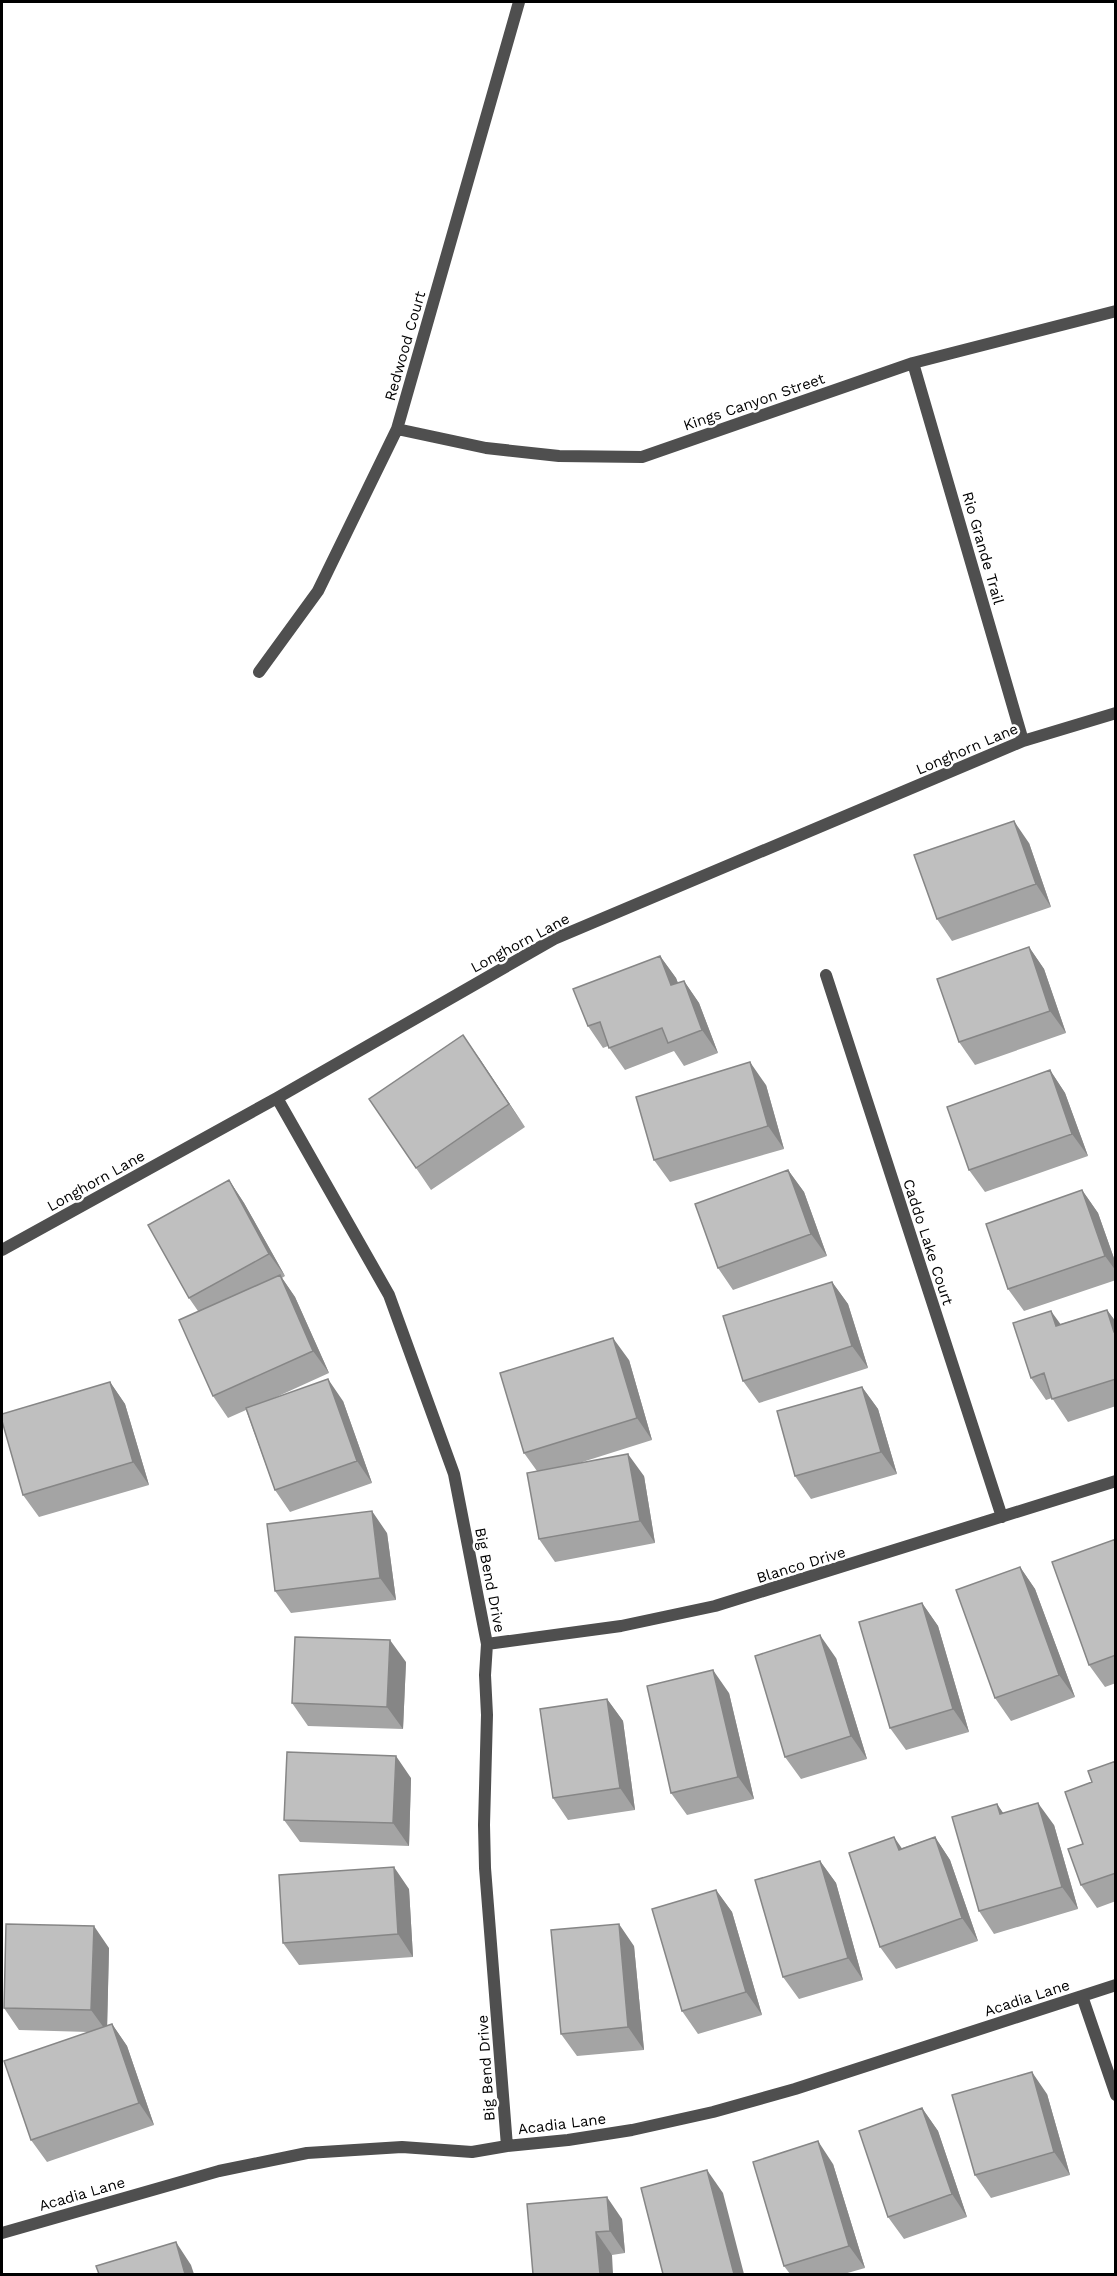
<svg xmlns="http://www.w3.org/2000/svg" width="1117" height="2276" viewBox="0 0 1117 2276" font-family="'Work Sans',sans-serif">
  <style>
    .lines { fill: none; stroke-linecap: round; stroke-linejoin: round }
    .street { stroke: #4f4f4f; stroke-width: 12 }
    .wall { fill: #a4a4a4 }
    .shaded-wall { fill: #868686 }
    .building { fill: #bfbfbf; stroke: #868686; stroke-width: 1.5 }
    .labels { text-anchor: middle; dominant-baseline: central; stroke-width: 5; stroke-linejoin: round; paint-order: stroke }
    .street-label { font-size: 15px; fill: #000; stroke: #fff }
  </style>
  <rect width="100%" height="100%" fill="#fff"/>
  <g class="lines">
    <path class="street" d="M913,363L1023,741
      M397,429L486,448L559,456L642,457L913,363L1116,311
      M259,672L318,591L397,429L519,2
      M826,975L1002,1517
      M277,1098L389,1295L454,1474L487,1644L485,1675L487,1715L484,1825L485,1868L507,2146
      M2,1250L277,1098L554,939L1023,741L1116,713
      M487,1644L621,1626L715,1606L1116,1481
      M1082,1996L1116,2095
      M2,2233L219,2171L307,2153L402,2147L472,2152L507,2146L568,2140L632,2130L713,2112L795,2089L1116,1985"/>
  </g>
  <path class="wall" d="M1029,843L1051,907L952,941L937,919Z
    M1029,947L1044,969L1066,1033L975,1065L959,1042Z
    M660,956L676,978L678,983L684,981L699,1003L718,1053L684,1066L674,1051L625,1070L608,1046L603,1048L588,1026Z
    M479,1058L525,1127L431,1190L416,1168Z
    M1050,1070L1065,1093L1088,1156L985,1192L969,1170Z
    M766,1085L784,1149L670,1182L654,1160Z
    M788,1170L804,1192L827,1256L733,1290L718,1268Z
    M229,1180L244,1203L285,1276L282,1278L295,1297L329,1373L274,1398L343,1401L372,1483L290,1512L275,1490L246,1410L228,1418L213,1396L198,1311L189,1298Z
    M1082,1190L1098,1213L1116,1264V1280L1024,1311L1008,1289Z
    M832,1282L848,1304L868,1368L759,1403L743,1381Z
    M1107,1310L1116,1322V1406L1068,1422L1052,1398L1046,1400L1031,1378L1061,1324Z
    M629,1360L652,1440L576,1464L644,1476L655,1543L555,1562L539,1539L537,1471L524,1453Z
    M110,1382L125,1404L149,1485L39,1517L23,1495Z
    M862,1387L878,1409L897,1474L811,1499L795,1476Z
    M387,1533L396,1600L291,1613L275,1591Z
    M1116,1539V1683L1105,1687L1089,1665Z
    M1020,1567L1035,1589L1075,1697L1011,1721L995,1698Z
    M922,1603L938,1626L969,1732L906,1750L890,1728Z
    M836,1658L867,1759L801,1779L785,1757Z
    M406,1662L403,1729L308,1726L292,1703Z
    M729,1693L754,1799L687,1815L671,1793Z
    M607,1699L623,1721L635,1810L568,1820L553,1798Z
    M1116,1761V1901L1097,1908L1081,1885L1083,1844L1092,1782Z
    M411,1778L409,1846L300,1842L284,1820Z
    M997,1804L1003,1813L1054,1825L1078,1909L994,1934L979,1911Z
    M935,1837L950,1860L978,1941L896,1969L880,1947L902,1848Z
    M820,1861L836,1883L863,1980L799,1999L783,1977Z
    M409,1889L413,1957L299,1965L283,1943Z
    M716,1890L732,1912L762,2015L698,2034L682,2011Z
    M634,1946L644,2050L577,2056L561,2034Z
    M109,1948L107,2026L112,2024L127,2046L154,2125L47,2162L31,2140L89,2032L19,2030L4,2008Z
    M1047,2094L1070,2175L991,2198L975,2175Z
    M922,2108L938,2131L967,2217L904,2239L888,2217Z
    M833,2164L865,2268L844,2274H790L784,2266Z
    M527,2204L622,2219L625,2253L612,2255Z"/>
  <path class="shaded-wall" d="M1014,821L1029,843L1051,907L1036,884Z
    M1029,947L1044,969L1066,1033L1050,1011Z
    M660,956L676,978L687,1007L671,985Z
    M684,981L699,1003L718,1053L702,1030Z
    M463,1035L479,1058L525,1127L509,1104Z
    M750,1062L766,1085L784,1149L768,1126Z
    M1050,1070L1065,1093L1088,1156L1072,1134Z
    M788,1170L804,1192L827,1256L811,1234Z
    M229,1180L244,1203L285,1276L269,1254Z
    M1082,1190L1098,1213L1116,1264V1271L1105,1256Z
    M280,1275L295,1297L329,1373L313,1351Z
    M832,1282L848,1304L868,1368L852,1346Z
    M1107,1310L1116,1322V1334L1114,1332Z
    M1051,1311L1067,1333L1056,1326Z
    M613,1338L629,1360L652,1440L637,1418Z
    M328,1379L343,1401L372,1483L357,1461Z
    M110,1382L125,1404L149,1485L133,1462Z
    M862,1387L878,1409L897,1474L881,1452Z
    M628,1454L644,1476L655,1543L640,1521Z
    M372,1511L387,1533L396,1600L380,1578Z
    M1020,1567L1035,1589L1075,1697L1059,1675Z
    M922,1603L938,1626L969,1732L953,1709Z
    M820,1635L836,1658L867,1759L851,1736Z
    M390,1640L406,1662L403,1729L387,1707Z
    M713,1670L729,1693L754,1799L738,1777Z
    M607,1699L623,1721L635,1810L620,1788Z
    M396,1756L411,1778L409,1846L393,1823Z
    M1038,1803L1054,1825L1078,1909L1062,1887Z
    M997,1804L1012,1826L1000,1814Z
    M894,1837L910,1860L899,1850Z
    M935,1837L950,1860L978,1941L962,1918Z
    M820,1861L836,1883L863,1980L848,1958Z
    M394,1867L409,1889L413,1957L398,1934Z
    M716,1890L732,1912L762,2015L746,1992Z
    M619,1924L634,1946L644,2050L628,2027Z
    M94,1926L109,1948L107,2032L91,2010Z
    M112,2024L127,2046L154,2125L139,2103Z
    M1032,2072L1047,2094L1070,2175L1054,2152Z
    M922,2108L938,2131L967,2217L952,2194Z
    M818,2141L833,2164L865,2268L849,2246Z
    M707,2170L723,2193L744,2274H734Z
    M607,2197L622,2219L625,2253L610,2231Z
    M596,2232L612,2255L613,2274H600Z
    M176,2242L191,2265L194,2274H185Z"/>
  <path class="building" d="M1014,821L1036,884L937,919L914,855Z
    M1029,947L1050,1011L959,1042L937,979Z
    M660,956L671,985L684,981L702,1030L668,1043L662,1028L609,1048L600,1022L588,1026L573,989Z
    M463,1035L509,1104L416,1168L369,1099Z
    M750,1062L768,1126L654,1160L636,1097Z
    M1050,1070L1072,1134L969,1170L947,1107Z
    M788,1170L811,1234L718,1268L695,1204Z
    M229,1180L269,1254L189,1298L148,1225Z
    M1082,1190L1105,1256L1008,1289L986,1224Z
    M280,1275L313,1351L213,1396L179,1320Z
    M832,1282L852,1346L743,1381L723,1316Z
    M1107,1310L1114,1332H1116V1379L1052,1399L1044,1373L1031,1378L1013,1323L1051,1311L1056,1326Z
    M613,1338L637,1418L524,1453L500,1373Z
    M328,1379L357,1461L275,1490L246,1408Z
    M110,1382L133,1462L23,1495L2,1421V1414Z
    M862,1387L881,1452L795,1476L777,1411Z
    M628,1454L640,1521L539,1539L527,1473Z
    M372,1511L380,1578L275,1591L267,1524Z
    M1116,1539V1655L1089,1665L1052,1562Z
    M1020,1567L1059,1675L995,1698L956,1590Z
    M922,1603L953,1709L890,1728L859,1622Z
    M820,1635L851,1736L785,1757L755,1656Z
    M295,1637L390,1640L387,1707L292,1703Z
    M713,1670L738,1777L671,1793L647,1686Z
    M607,1699L620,1788L553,1798L540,1709Z
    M287,1752L396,1756L393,1823L284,1820Z
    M1116,1761V1873L1081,1885L1068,1849L1083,1844L1065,1792L1092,1782L1088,1771Z
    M1038,1803L1062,1887L979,1911L952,1817L997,1804L1000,1814Z
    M894,1837L899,1850L935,1837L962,1918L880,1947L849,1853Z
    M820,1861L848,1958L783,1977L755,1880Z
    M394,1867L398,1934L283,1943L279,1875Z
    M716,1890L746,1992L682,2011L652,1909Z
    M6,1924L94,1926L91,2010L4,2008Z
    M619,1924L628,2027L561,2034L551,1930Z
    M112,2024L139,2103L31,2140L4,2061Z
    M1032,2072L1054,2152L975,2175L952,2095Z
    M922,2108L952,2194L888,2217L859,2131Z
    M818,2141L849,2246L784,2266L753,2162Z
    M707,2170L734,2274H663L641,2188Z
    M607,2197L610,2231L596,2232L600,2274H533L527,2204Z
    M176,2242L185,2274H99L96,2266Z"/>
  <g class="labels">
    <g class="street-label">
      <text transform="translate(405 346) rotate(-74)">Redwood Court</text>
      <text transform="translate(754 402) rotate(-19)">Kings Canyon Street</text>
      <text transform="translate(983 548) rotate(74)">Rio Grande Trail</text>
      <text transform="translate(967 749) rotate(-23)">Longhorn Lane</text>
      <text transform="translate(520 943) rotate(-28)">Longhorn Lane</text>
      <text transform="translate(96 1181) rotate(-29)">Longhorn Lane</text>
      <text transform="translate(928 1242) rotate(72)">Caddo Lake Court</text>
      <text transform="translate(801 1565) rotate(-17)">Blanco Drive</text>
      <text transform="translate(490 1580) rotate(79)">Big Bend Drive</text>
      <text transform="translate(1027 1998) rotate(-18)">Acadia Lane</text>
      <text transform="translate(486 2068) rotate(-94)">Big Bend Drive</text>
      <text transform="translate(562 2124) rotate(-7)">Acadia Lane</text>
      <text transform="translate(82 2194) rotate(-16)">Acadia Lane</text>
    </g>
  </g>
  <rect width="1117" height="2276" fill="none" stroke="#000000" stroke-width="6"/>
</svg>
